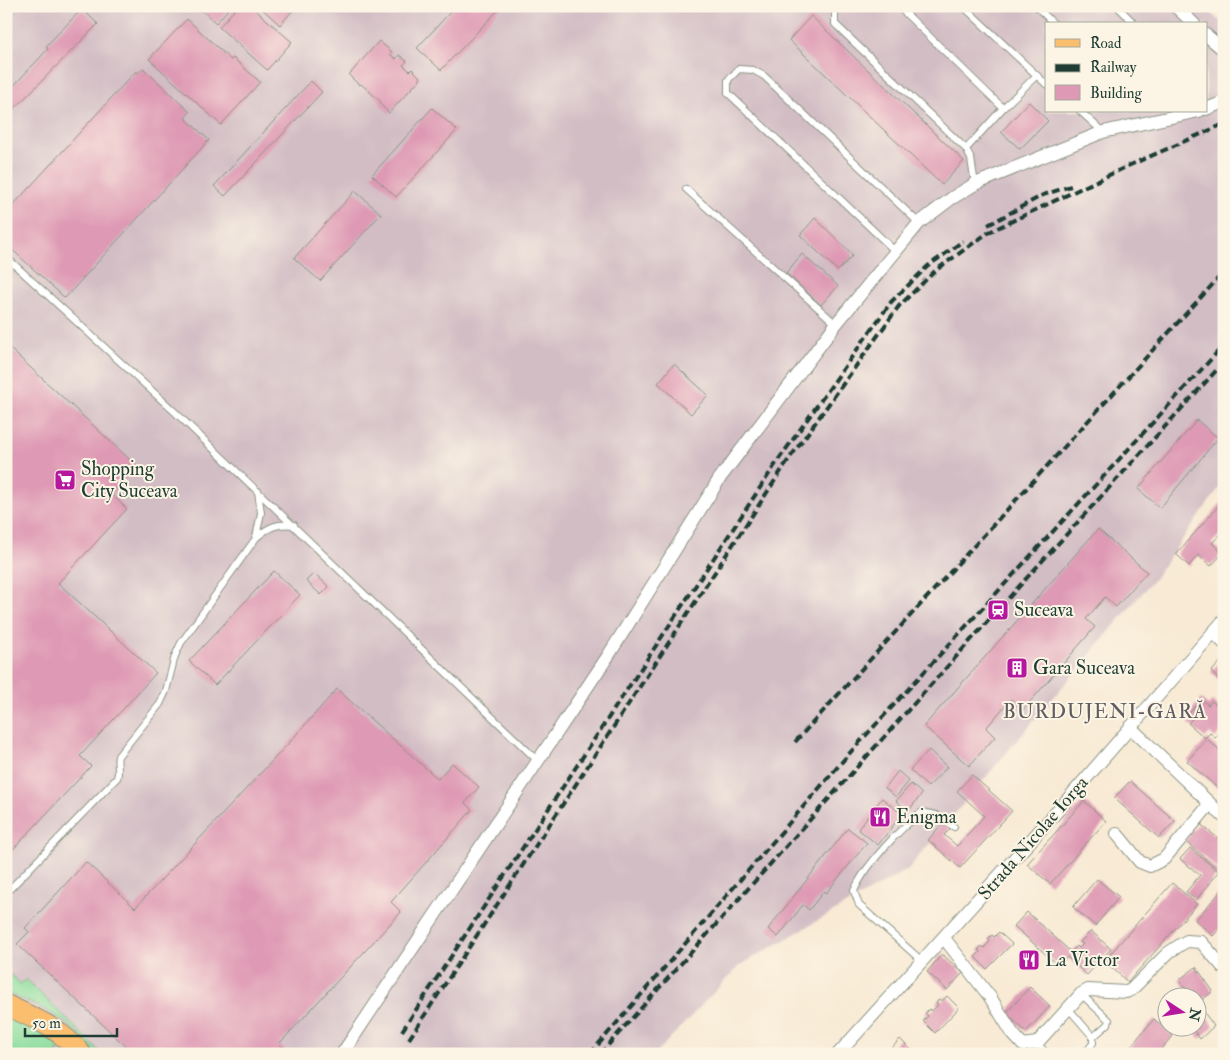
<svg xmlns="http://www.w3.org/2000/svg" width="1230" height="1060" viewBox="0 0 1230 1060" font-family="'IM FELL Double Pica',serif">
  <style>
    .industrial { fill: #d2bdc5; fill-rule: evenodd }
    .green { fill: #8add9e; stroke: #548d69 }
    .building { fill: #de99b4 }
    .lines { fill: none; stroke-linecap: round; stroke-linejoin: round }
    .lane-casing { stroke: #8c9484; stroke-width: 8 }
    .street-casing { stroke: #8c9484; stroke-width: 14 }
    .primary-casing { stroke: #8c9484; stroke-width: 22 }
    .lane { stroke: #fff; stroke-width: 6 }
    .street { stroke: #fff; stroke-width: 12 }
    .primary { stroke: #fbbd6e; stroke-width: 20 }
    .rail { stroke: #1f3d34; stroke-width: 4; stroke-dasharray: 8 4; stroke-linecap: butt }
    .labels { text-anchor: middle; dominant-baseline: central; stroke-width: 4; stroke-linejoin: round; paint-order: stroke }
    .poi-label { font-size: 19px; fill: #1f3d34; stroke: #fcf5e5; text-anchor: start }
    .street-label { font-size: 19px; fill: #1f3d34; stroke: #fcf5e5 }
    .neighbourhood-label { font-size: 20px; letter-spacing: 1px; fill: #625d61; stroke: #fcf5e5 }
  </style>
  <rect width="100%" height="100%" fill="#fcf5e5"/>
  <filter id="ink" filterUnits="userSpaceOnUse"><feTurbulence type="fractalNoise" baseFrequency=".02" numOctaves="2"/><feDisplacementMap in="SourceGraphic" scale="10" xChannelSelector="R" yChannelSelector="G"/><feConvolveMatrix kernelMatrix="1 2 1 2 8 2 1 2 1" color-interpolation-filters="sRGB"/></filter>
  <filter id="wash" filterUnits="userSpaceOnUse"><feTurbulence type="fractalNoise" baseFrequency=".0096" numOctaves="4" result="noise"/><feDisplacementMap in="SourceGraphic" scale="20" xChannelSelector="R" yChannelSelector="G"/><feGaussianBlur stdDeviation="1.12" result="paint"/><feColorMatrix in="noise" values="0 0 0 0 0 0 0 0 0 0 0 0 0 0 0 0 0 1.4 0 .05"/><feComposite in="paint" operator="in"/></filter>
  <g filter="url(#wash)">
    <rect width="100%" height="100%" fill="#f8ead4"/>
    <path class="industrial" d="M6,6H1204L1219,21L1224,15V481L1154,579L908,869L739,966L655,1054H6ZM1046,24H1206V111H1046Z"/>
    <path class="green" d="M11,975L21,984L26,979L102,1054H95C68,1018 47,1009 6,993V981Z
      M6,1012L58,1042V1054H6Z"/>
    <g id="blocks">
      <path class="building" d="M197,6H231L216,23Z
        M238,6H251L292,42L267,70L219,27Z
        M259,6H291L294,9L280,25Z
        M456,6H502L441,70L417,48Z
        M82,9L98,24L11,112L6,107V94L48,49L46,46Z
        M811,16L964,161L942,185L789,40Z
        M187,19L231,60L233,58L260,82L221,125L149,59Z
        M379,41L392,52L390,54L396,59L399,55L407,61L403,65L410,71L412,69L421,78L389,113L380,104L381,102L361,84L359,85L349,75Z
        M143,68L190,112L185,118L209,140L65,298L6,244V213L136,71L138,73Z
        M311,81L322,92L225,196L214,186Z
        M1029,102L1048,121L1020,149L1001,132Z
        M432,108L457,130L396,197L372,175Z
        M355,191L381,214L320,281L294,258Z
        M815,218L853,255L838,271L800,235Z
        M802,254L838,286L821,305L786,273Z
        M6,345L137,466L111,494L127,509L58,583L156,673L80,756L91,766L6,857Z
        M674,364L708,395L691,414L658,383Z
        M1197,420L1218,438L1160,508L1138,489Z
        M1224,500V531L1212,543L1223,553L1211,566L1198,555L1189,566L1176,554Z
        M1098,529L1147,572L1116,607L1105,597L1086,619L1095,627L1023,710L1011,699L986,728L995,737L969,766L924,726Z
        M274,571L300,595L215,685L189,661Z
        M314,573L329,587L321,595L306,581Z
        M1224,658V685L1211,672Z
        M337,689L438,779L452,763L479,787L465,803L472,810L391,902L401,912L279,1044L286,1050L283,1054H134L17,944L29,932L25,928L86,862L135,908L287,745Z
        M1201,699L1208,705L1212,701L1224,711V728L1215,738L1210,733L1205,738L1188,723L1192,719L1188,715Z
        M1207,739L1224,754V794L1187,761Z
        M929,750L947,767L928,787L910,770Z
        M898,771L909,781L896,797L885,788Z
        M972,775L1012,811L960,868L928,840L943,823L950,829L944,835L957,846L984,816L957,791Z
        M1130,781L1175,821L1159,838L1114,798Z
        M911,784L922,794L908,811L896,801Z
        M882,798L902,814L878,845L858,829Z
        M1084,801L1106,821L1050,884L1027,864Z
        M1199,823L1224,843V863L1218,869L1185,841Z
        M848,828L867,843L826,893L824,891L809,910L803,905L778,937L768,929Z
        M1190,848L1219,872L1196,900L1186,892L1200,875L1180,859Z
        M1097,879L1119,897L1095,926L1073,907Z
        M1172,883L1197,904L1128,982L1104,961Z
        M1224,888V924L1213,936L1195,920Z
        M1027,912L1071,952L1077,946L1079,948L1083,944L1080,942L1091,931L1111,949L1101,960L1099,958L1095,962L1097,964L1087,975L1067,957L1059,966L1014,926Z
        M999,932L1012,944L987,969L975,957L980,952L978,950L982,946L984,948L990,941L988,939L992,935L994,937Z
        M942,954L963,973L947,990L927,972Z
        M1196,967L1213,991L1198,1003V998H1193L1179,980Z
        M1030,987L1050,1006L1026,1032L1006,1013Z
        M947,996L959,1008L935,1033L923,1021L928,1016L925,1013L929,1009L932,1011L938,1005L936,1003L939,999L942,1001Z
        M1198,1004L1214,1026L1200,1039L1192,1028H1198Z
        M1154,1019L1173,1036L1157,1054H1124Z
        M900,1039L915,1054H886Z"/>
    </g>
  </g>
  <g filter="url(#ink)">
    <use href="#blocks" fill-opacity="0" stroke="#8c9484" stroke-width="1"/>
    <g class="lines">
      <g class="lane-casing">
        <path id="lane" d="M839,6L835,11V24L966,149L971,159L975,184
          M898,6L1003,108
          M963,6L1046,84
          M1036,6L1054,24
          M1117,6L1135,24
          M1080,111L1103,132
          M966,149L1003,108L1036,76
          M686,189L836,324
          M895,251L728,93V80L739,69L753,70L764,76L919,223
          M6,257L176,413L538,761
          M256,537L261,513L258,491
          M6,893L117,778C120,770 116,763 118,756L160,704L166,691L175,656L181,643L256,538C268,527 277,523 294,525
          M922,961L859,905L854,891C864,867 900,828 922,812L936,815L954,827
          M1081,994L1109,1020L1108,1024L1093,1037
          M1068,1008L1093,1037V1043L1085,1054
          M1037,1043L1047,1054"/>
      </g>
      <g class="street-casing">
        <path id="street" d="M1175,6L1194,24
          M1206,35L1224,50
          M1206,109L1224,102
          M1213,632L1224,643
          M1130,727L1224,817
          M1117,834L1140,862L1150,866L1164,859L1210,804
          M944,938L990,997L1013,1034L1023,1045L1037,1043L1081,994L1088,990L1126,992L1131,990L1168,953L1180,945L1187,941L1201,942L1224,968
          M342,1054L608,656L720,478L836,324L919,223L952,198L975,184L1103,132L1199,111
          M838,1054L1061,807L1224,620"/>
      </g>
      <g class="primary-casing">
        <path id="primary" d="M6,1005C34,1018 62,1029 81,1054"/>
      </g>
      <use href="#lane" class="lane"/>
      <use href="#street" class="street"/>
      <use href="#primary" class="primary"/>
      <path class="rail" d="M988,225L1043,195L1074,185
        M795,742L1224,272
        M402,1031L779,459L891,302L928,266L963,241
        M409,1039L787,462L899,306L936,270L989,232L1128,166L1224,124
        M590,1054L847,756L1224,345
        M600,1054L1023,582L1224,362"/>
    </g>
  </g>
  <defs>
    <g id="supermarket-square" transform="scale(1.125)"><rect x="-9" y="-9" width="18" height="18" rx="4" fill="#b5179e" stroke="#fcf5e5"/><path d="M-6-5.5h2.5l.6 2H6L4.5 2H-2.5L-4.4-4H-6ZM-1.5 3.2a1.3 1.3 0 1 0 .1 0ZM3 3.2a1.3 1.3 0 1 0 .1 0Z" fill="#fff"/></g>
    <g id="station-square" transform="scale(1.125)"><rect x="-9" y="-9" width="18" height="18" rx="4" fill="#b5179e" stroke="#fcf5e5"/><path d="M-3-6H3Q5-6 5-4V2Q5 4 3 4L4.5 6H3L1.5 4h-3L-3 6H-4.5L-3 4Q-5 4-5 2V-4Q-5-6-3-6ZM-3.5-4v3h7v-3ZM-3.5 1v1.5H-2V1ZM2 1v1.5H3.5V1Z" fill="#fff"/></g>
    <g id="building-square" transform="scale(1.125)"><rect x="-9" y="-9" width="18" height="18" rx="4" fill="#b5179e" stroke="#fcf5e5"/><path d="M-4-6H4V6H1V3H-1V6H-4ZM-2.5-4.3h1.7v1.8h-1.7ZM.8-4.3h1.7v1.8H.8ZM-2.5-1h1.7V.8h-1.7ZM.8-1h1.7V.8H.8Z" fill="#fff"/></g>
    <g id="restaurant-square" transform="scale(1.125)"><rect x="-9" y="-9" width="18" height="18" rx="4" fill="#b5179e" stroke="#fcf5e5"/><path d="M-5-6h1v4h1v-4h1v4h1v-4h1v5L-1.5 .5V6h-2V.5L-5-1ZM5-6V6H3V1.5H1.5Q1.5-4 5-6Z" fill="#fff"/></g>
  </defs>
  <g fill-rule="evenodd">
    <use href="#supermarket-square" x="65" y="480"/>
    <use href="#station-square" x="998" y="610"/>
    <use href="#building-square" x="1017" y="668"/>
    <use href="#restaurant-square" x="880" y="817"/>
    <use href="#restaurant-square" x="1029" y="960"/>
  </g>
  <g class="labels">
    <g class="poi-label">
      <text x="81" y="469">Shopping<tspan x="81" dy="22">City Suceava</tspan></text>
      <text x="1014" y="610">Suceava</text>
      <text x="1033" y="668">Gara Suceava</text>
      <text x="896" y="817">Enigma</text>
      <text x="1045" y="960">La Victor</text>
    </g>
    <g class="street-label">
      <text transform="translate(1033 838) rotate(-49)">Strada Nicolae Iorga</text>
    </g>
    <g class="neighbourhood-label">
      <text x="1105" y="711">BURDUJENI-GARĂ</text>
    </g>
  </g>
  <rect width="1230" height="1060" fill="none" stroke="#fcf5e5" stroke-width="25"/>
  <rect x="1045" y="22" width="162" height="90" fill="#fcf5e5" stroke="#a4ab9e"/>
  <rect x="1055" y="39" width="25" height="8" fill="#fbbd6e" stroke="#a4ab9e"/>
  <text x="1090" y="48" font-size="15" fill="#1f3d34">Road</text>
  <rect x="1055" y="64" width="25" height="8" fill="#1f3d34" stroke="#a4ab9e"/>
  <text x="1090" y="72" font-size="15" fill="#1f3d34">Railway</text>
  <rect x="1055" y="85" width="25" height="15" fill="#de99b4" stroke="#a4ab9e"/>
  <text x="1090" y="98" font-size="15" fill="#1f3d34">Building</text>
  <g transform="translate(1182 1012) rotate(102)"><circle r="24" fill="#fcf5e5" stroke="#a4ab9e"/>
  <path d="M0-4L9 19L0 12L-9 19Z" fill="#b5179e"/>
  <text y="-8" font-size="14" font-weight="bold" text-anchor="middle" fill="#1f3d34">N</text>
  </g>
  <path d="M25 1028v8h92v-8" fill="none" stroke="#1f3d34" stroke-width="2.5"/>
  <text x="32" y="1028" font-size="15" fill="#1f3d34" stroke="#fcf5e5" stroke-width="4" paint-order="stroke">50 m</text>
</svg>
